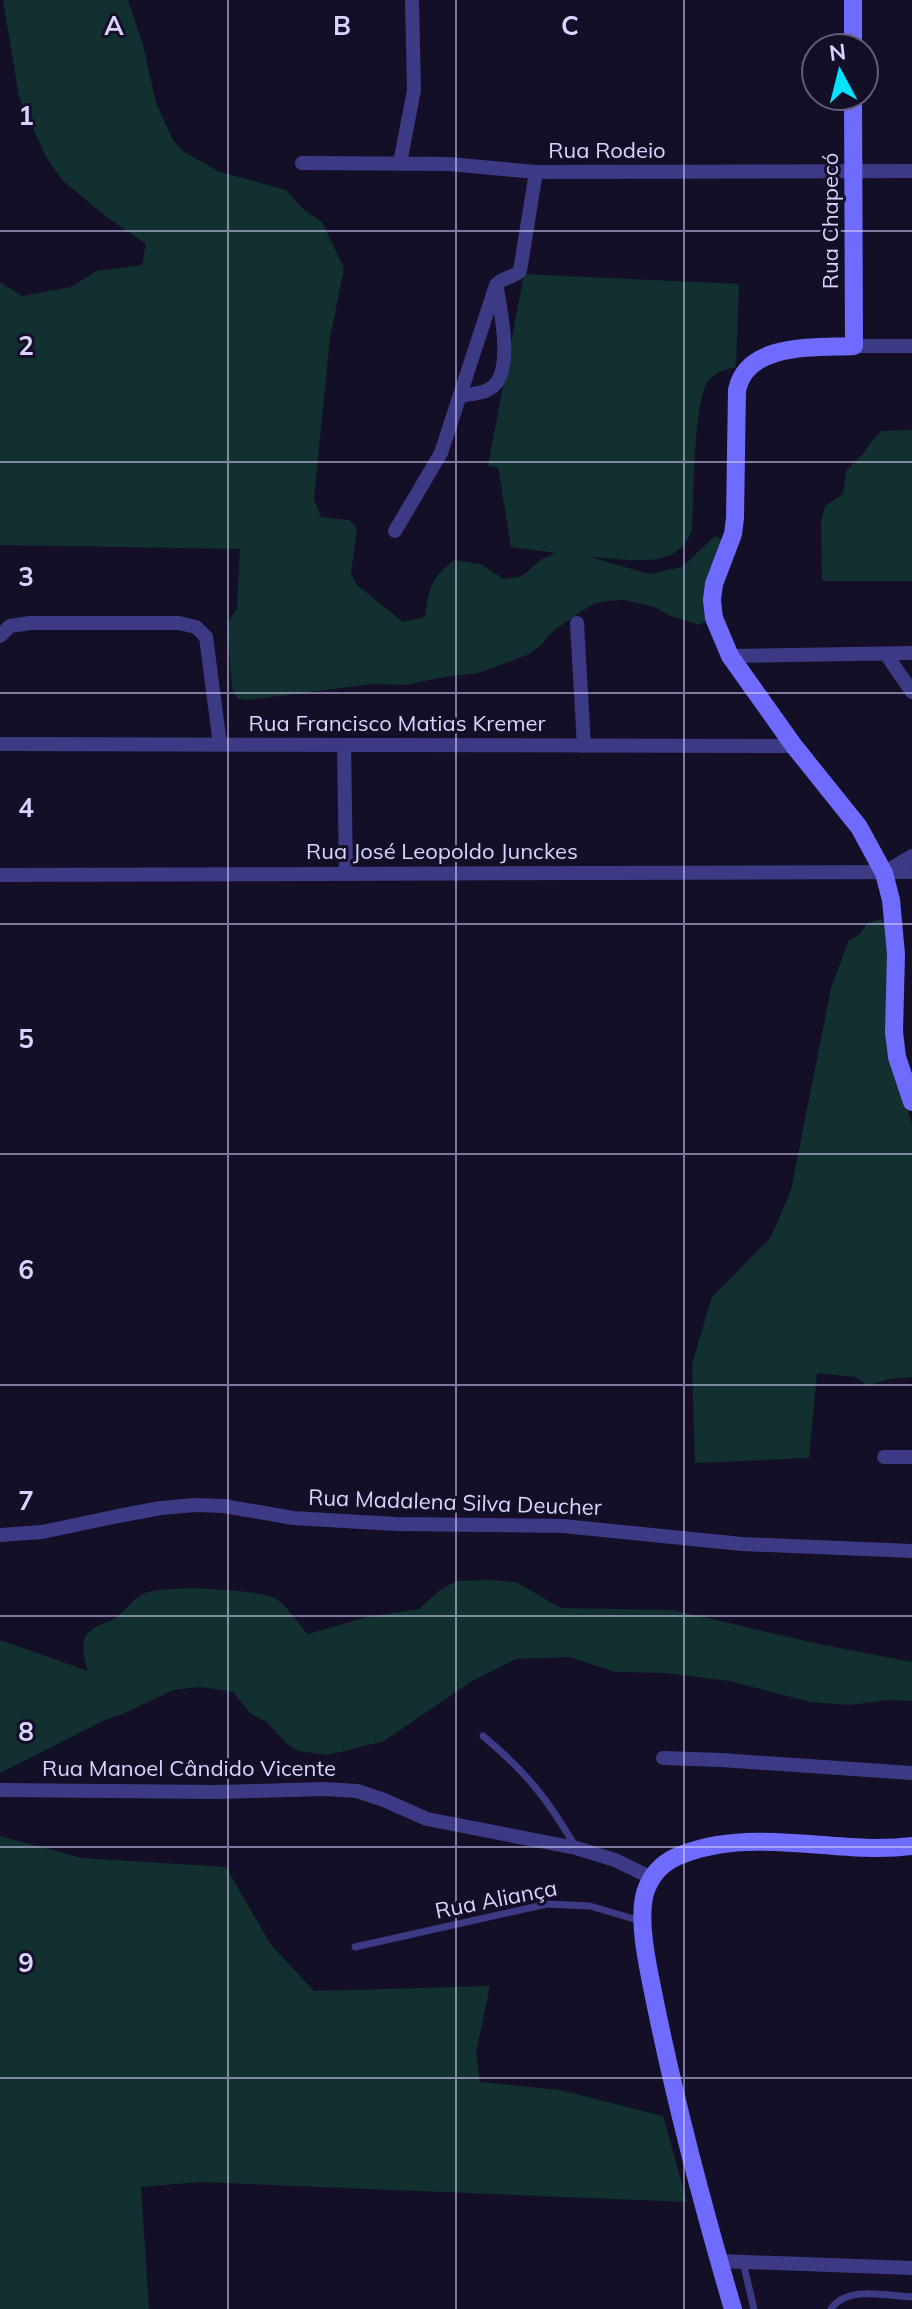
<svg xmlns="http://www.w3.org/2000/svg" width="912" height="2309" viewBox="0 0 912 2309" font-family="Mulish,sans-serif">
  <style>
    .green { fill: #12302f }
    .lines { fill: none; stroke-linecap: round; stroke-linejoin: round }
    .lane { stroke: #3d3a85; stroke-width: 7 }
    .street { stroke: #3d3a85; stroke-width: 14 }
    .secondary { stroke: #6f6bff; stroke-width: 18 }
    .grid { fill: none; stroke: #d9d4ff; stroke-width: 2; stroke-opacity: 0.55 }
    .labels { text-anchor: middle; dominant-baseline: central; stroke-width: 6; stroke-linejoin: round; paint-order: stroke }
    .street-label { font-size: 22px; fill: #d9d4ff; stroke: #130f26 }
    .grid-label { font-size: 26px; text-anchor: middle; font-weight: bold; fill: #d9d4ff; stroke: #130f26; stroke-width: 6; stroke-linejoin: round; paint-order: stroke }
  </style>
  <rect width="100%" height="100%" fill="#130f26"/>
  <path class="green" d="M3,0H128L143,45L156,103L173,140L184,152L220,172L286,190L304,210L322,222L344,268L330,338L314,499L321,517L349,520L357,528L351,573L357,585L403,622L425,617C429,588 430,578 455,560L480,564L504,579L521,577L542,559L556,553L511,547L498,467L488,466L524,274L739,284L736,367C725,370 716,371 709,380C693,398 694,502 692,530C677,573 625,558 590,557L649,574L682,567L715,536L723,540L706,621L699,625L671,616L654,607L624,600L608,601L595,603L579,613L553,631L540,646L527,655L478,673L444,677L406,685L372,684L249,700L238,699L232,688L227,623L237,609L240,549L0,545V282L22,296L71,287L97,271L142,265L146,244L108,218L63,181L46,157L19,97Z
    M912,430V581H822L821,522L825,506L843,494L846,471L863,454L871,442L881,431Z
    M881,919L886,924L890,1058L912,1124V1377L889,1379L868,1386L855,1377L817,1373L809,1458L695,1463L692,1364L712,1297L771,1237L791,1190L831,988L849,940L858,936L868,923Z
    M490,1580L516,1582L561,1608L673,1610L814,1643L912,1662V1701L888,1700L850,1705L810,1702L729,1681L666,1673L615,1672L569,1657L516,1659L472,1681L384,1741L340,1752L327,1755L298,1751L286,1743L267,1722L251,1714L233,1692L200,1687L173,1690L123,1714L103,1721L0,1773V1640L88,1671C85,1660 78,1641 90,1631C96,1625 105,1624 112,1620C125,1613 131,1599 145,1593C169,1585 244,1589 269,1596C286,1601 296,1622 308,1634L367,1617L419,1609L440,1590L456,1581Z
    M0,1836L82,1858L226,1867L271,1945L314,1991L490,1986L476,2052L480,2082L560,2090L663,2116L687,2202L200,2182L141,2187L149,2309H0Z"/>
  <g class="lines">
    <path class="lane" d="M483,1736C526,1772 547,1798 575,1846
      M355,1947L547,1904L590,1906L641,1921
      M743,2262L754,2309
      M831,2309C847,2285 887,2296 912,2297"/>
    <path class="street" d="M302,163L449,164L536,172L912,171
      M400,163L414,90L412,0
      M854,346H912
      M460,396C470,394 483,394 491,388C514,373 501,312 497,289
      M395,531L441,453L496,285C503,277 513,278 520,271L536,172
      M577,623L584,746
      M0,636L10,626L30,623H179L196,627L206,637L220,744
      M886,654L912,692
      M730,656L912,653
      M0,744L794,746
      M344,745L346,873
      M885,872L912,856
      M0,875L912,872
      M884,1457H912
      M0,1535L42,1532L118,1516L161,1508L195,1505L224,1506L293,1518L396,1524L563,1526L742,1544L912,1551
      M663,1758L721,1760L912,1773
      M0,1790L216,1792L325,1789L357,1791L384,1800L427,1819L576,1848L615,1860L652,1878
      M719,2261L912,2268"/>
    <path class="secondary" d="M853,0V48
      M853,96L854,346C815,348 747,342 737,390L735,518L733,534L714,584L712,600L714,618L730,656L794,746L859,827L884,873L891,900L896,954L894,1032L897,1057L912,1102
      M733,2309C703,2207 676,2105 655,2002C649,1971 637,1923 645,1893C650,1877 661,1864 676,1857C751,1824 835,1856 912,1846"/>
  </g>
  <path class="grid" d="M228,0V2309M456,0V2309M684,0V2309M0,231H912M0,462H912M0,693H912M0,924H912M0,1154H912M0,1385H912M0,1616H912M0,1847H912M0,2078H912"/>
  <g class="labels">
    <g class="street-label">
      <text x="607" y="150">Rua Rodeio</text>
      <text transform="translate(830 221) rotate(-90)">Rua Chapecó</text>
      <text x="397" y="723">Rua Francisco Matias Kremer</text>
      <text x="442" y="851">Rua José Leopoldo Junckes</text>
      <text transform="translate(455 1502) rotate(2)">Rua Madalena Silva Deucher</text>
      <text x="189" y="1768">Rua Manoel Cândido Vicente</text>
      <text transform="translate(496 1899) rotate(-11)">Rua Aliança</text>
    </g>
  </g>
  <g class="grid-label">
    <text x="114" y="35">A</text>
    <text x="342" y="35">B</text>
    <text x="570" y="35">C</text>
    <text x="26" y="125">1</text>
    <text x="26" y="355">2</text>
    <text x="26" y="586">3</text>
    <text x="26" y="817">4</text>
    <text x="26" y="1048">5</text>
    <text x="26" y="1279">6</text>
    <text x="26" y="1510">7</text>
    <text x="26" y="1741">8</text>
    <text x="26" y="1972">9</text>
  </g>
  <g transform="translate(840 72) rotate(353)"><circle r="38" fill="#130f26" stroke="#625e7d" stroke-width="2"/>
  <path d="M0-6L14 30L0 20L-14 30Z" fill="#00e5ff"/>
  <text y="-12" font-size="22" font-weight="bold" text-anchor="middle" fill="#d9d4ff">N</text>
  </g>
</svg>
